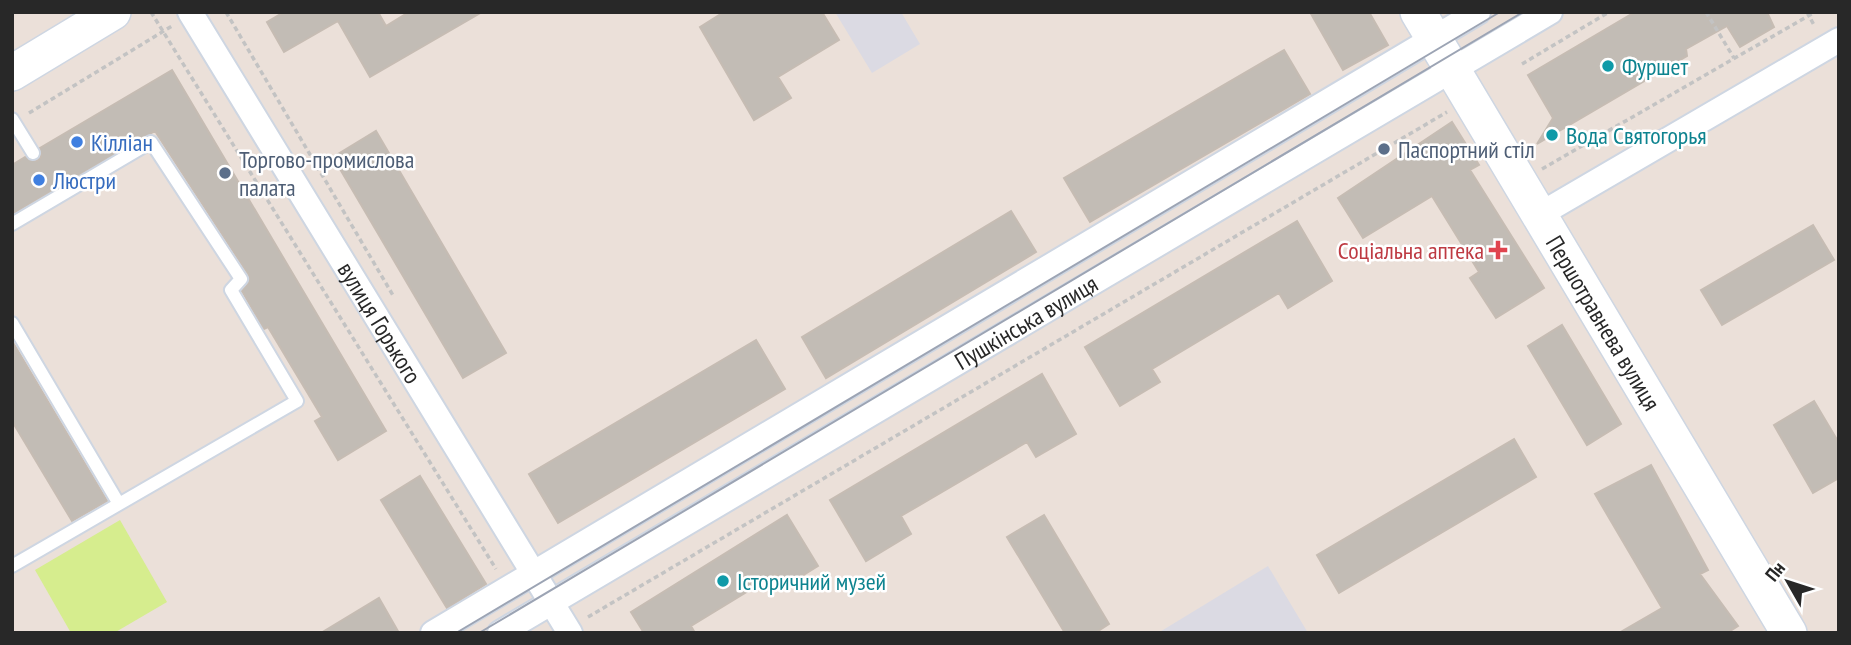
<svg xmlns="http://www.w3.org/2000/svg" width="1851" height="645" viewBox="0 0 1851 645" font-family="'PT Sans Narrow',sans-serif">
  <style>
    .industrial { fill: #dbdae3 }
    .pitch { fill: #d6ed8e }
    .building { fill: #c2bcb5; stroke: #c6bcb3; stroke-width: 2 }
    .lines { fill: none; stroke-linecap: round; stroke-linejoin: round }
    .lane-casing { stroke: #ced6e2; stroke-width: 16 }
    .street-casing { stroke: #ced6e2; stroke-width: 28 }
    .secondary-casing { stroke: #ced6e2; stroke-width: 38 }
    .path { stroke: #c3c3c3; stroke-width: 3.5; stroke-dasharray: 5 3.5; stroke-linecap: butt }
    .lane { stroke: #fff; stroke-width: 12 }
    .street { stroke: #fff; stroke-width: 24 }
    .secondary { stroke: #fff; stroke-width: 35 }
    .tram { stroke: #9ca4b4; stroke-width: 2 }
    .culture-dot { fill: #0f9aa8; stroke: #fff; stroke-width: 2.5 }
    .shop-dot { fill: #3f7fe0; stroke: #fff; stroke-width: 2.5 }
    .service-dot { fill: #5c6f8a; stroke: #fff; stroke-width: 2.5 }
    .health-dot { fill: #e0444e; stroke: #fff; stroke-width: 2.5 }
    .labels { text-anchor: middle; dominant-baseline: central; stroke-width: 5; stroke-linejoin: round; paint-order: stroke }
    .culture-label { font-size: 24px; fill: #0d838f; stroke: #fff; text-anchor: start }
    .shop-label { font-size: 24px; fill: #366cbe; stroke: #fff; text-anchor: start }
    .service-label { font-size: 24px; fill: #4e5e75; stroke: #fff; text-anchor: start }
    .health-label { font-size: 24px; fill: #be3a42; stroke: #fff; text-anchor: end }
    .street-label { font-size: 24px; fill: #282828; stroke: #fff }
  </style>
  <rect width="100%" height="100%" fill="#ebe0d9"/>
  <path class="industrial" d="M835,12H901L920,44L872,73Z
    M1268,566L1308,633H1158Z"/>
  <path class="pitch" d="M120,520L167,602L114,633H71L35,570Z"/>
  <path class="building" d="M284,12H378L386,26L409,12H482L370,77L338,21L284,52L267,22Z
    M724,12H822L839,40L778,77L791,98L754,120L700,27Z
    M1310,12H1369L1388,45L1343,70Z
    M1635,12H1767L1774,27L1740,47L1727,26L1686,49L1687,56L1537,144L1553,118L1528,75Z
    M1284,50L1310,94L1090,222L1064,178Z
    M172,70L386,431L338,460L315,421L322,417L268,327L264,329L242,291L249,282L248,274L155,131L12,214V165L25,157L37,161L41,157L40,148Z
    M1452,122L1479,165L1470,170L1544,288L1496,318L1470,278L1479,272L1432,196L1363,238L1338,198Z
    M376,131L506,353L463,378L333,157Z
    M1011,211L1036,252L826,378L802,337Z
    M1297,221L1332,281L1288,308L1279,293L1152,369L1160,382L1120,406L1085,347Z
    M1813,225L1834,260L1722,325L1701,290Z
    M1562,325L1621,424L1587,445L1528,346Z
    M756,340L785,389L558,523L529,474Z
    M12,341L107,501L72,521L12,421Z
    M1042,374L1076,434L1036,457L1027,442L901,516L911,534L866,561L830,500Z
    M1814,401L1839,443V478L1813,493L1774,425Z
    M1514,439L1536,477L1339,593L1317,555Z
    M1651,465L1708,570L1700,574L1738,626L1727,633H1619L1662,608L1595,494Z
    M420,476L486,584L447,608L381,500Z
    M787,515L818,566L784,587L776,574L691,626L695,633H644L631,612Z
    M1044,515L1109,624L1095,633H1065L1007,537Z
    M379,598L399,633H321Z"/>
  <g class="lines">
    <g class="lane-casing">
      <path id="lane" d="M12,119L33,153
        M12,224L151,142L241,279L231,290L297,401L12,566
        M12,323L119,504"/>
    </g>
    <g class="street-casing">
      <g id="street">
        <path id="s1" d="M190,12L570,633"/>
        <path d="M1539,215L1839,40"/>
        <path d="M433,633L1478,12"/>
        <path id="s2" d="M500,633L1550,12"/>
      </g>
    </g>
    <g class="secondary-casing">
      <g id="secondary">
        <path id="s3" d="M1418,12L1789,633"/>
        <path d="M12,73L113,12"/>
      </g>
    </g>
    <path class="path" d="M151,12L496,569
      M226,12L394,297
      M1706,12L1734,58
      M1807,12L1815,27
      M1522,64L1609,12
      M29,113L172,26
      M1542,169L1815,12
      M588,617L1447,112"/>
    <use href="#lane" class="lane"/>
    <use href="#street" class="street"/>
    <use href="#secondary" class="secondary"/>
    <path class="tram" d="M456,633L1500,12
      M479,633L1523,12"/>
  </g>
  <g class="culture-dot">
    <circle cx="1608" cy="66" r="7"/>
    <circle cx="1552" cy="135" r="7"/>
    <circle cx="723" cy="581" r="7"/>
  </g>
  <g class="shop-dot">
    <circle cx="77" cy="142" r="7"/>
    <circle cx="39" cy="180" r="7"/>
  </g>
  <g class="service-dot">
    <circle cx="1384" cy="149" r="7"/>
    <circle cx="225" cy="173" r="7"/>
  </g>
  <path class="health-dot" d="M1494.5 239.5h7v7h7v7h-7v7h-7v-7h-7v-7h7z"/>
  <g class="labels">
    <g class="culture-label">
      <text x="1622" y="66">Фуршет</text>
      <text x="1566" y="135">Вода Святогорья</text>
      <text x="737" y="581">Історичний музей</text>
    </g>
    <g class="shop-label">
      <text x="91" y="142">Кілліан</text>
      <text x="53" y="180">Люстри</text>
    </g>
    <g class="service-label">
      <text x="1398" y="149">Паспортний стіл</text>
      <text x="239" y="159">Торгово-промислова<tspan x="239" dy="28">палата</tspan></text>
    </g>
    <g class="health-label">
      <text x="1484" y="250">Соціальна аптека</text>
    </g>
    <g class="street-label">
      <text stroke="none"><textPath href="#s1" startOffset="364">вулиця Горького</textPath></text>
      <text stroke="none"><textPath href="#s2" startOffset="611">Пушкінська вулиця</textPath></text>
      <text stroke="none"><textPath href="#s3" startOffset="362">Першотравнева вулиця</textPath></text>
    </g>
  </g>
  <rect width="1851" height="645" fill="none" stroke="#282828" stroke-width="28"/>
  <g transform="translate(1788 582) rotate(309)" stroke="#ffffff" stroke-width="5" paint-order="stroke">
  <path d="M0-5L12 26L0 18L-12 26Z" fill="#282828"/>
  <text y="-10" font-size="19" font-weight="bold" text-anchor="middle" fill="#282828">Пн</text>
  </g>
</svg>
